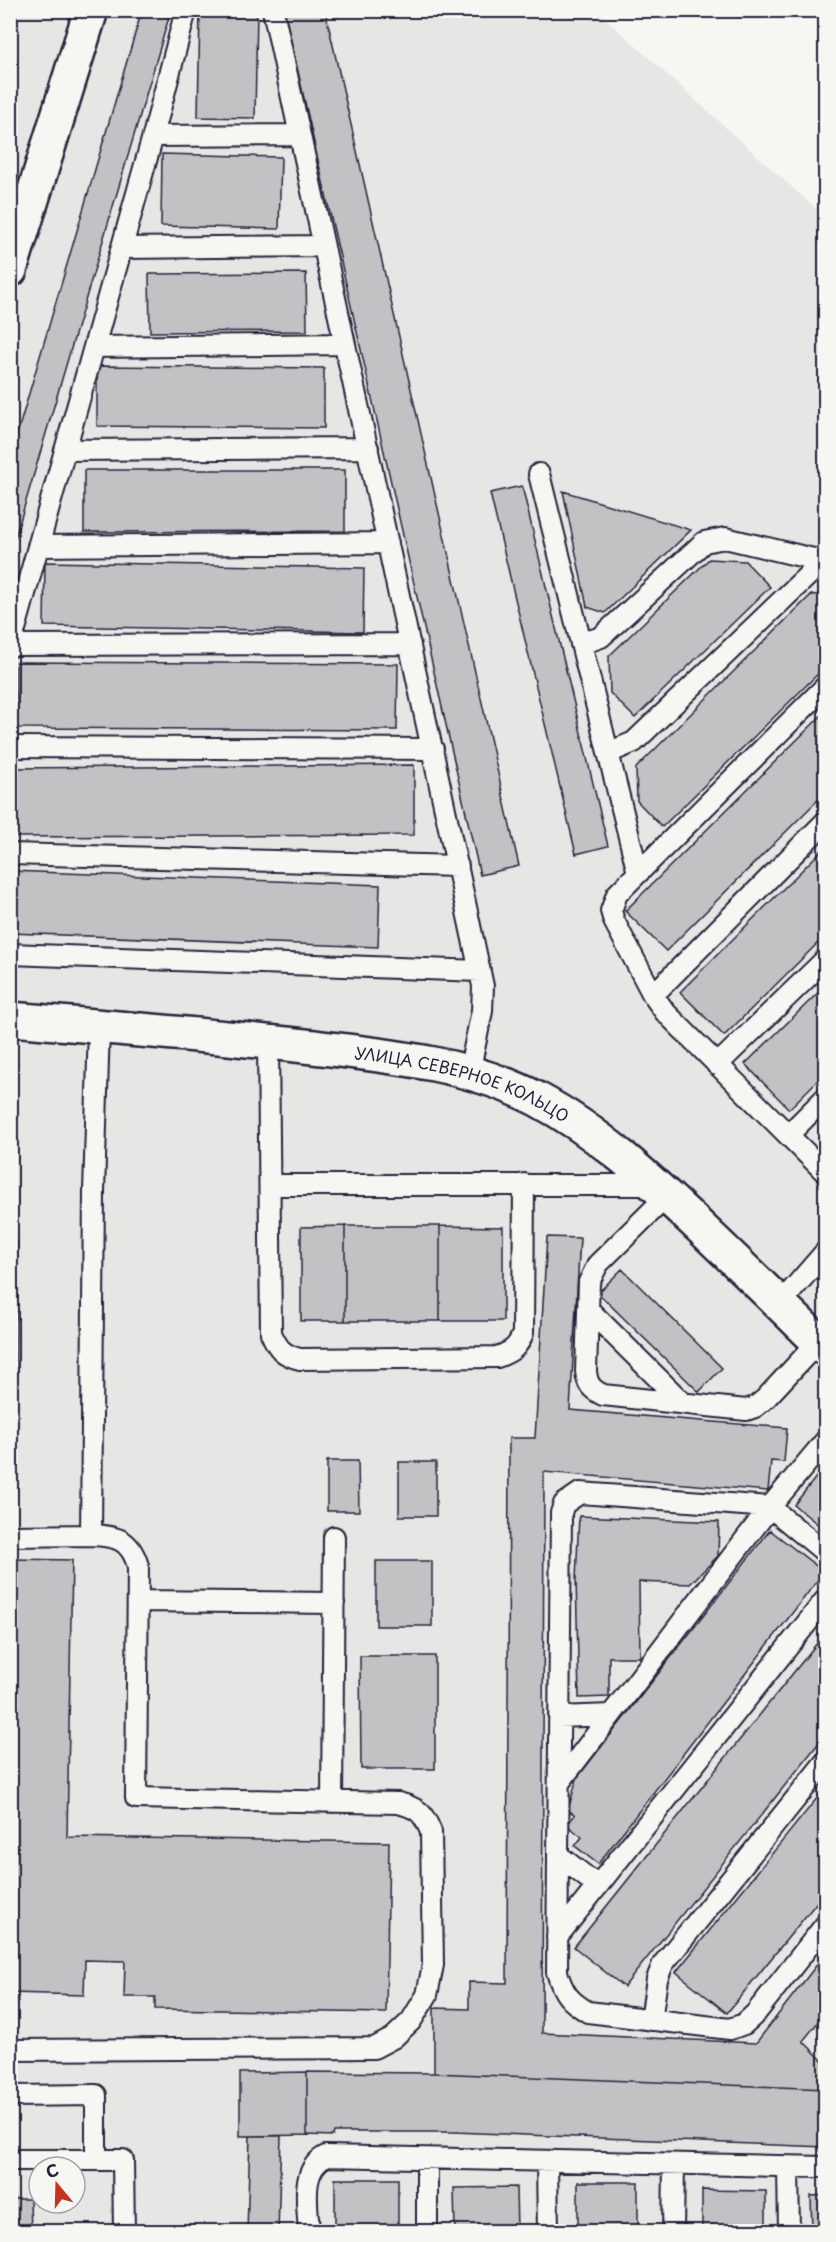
<svg xmlns="http://www.w3.org/2000/svg" width="836" height="2242" viewBox="0 0 836 2242" font-family="'Playpen Sans',sans-serif">
  <style>
    .built { fill: #e6e6e4; fill-rule: evenodd }
    .building { fill: #c2c2c4; stroke: #22223b; stroke-width: 1.5 }
    .lines { fill: none; stroke-linecap: round; stroke-linejoin: round }
    .service-casing { stroke: #22223b; stroke-width: 24 }
    .minor-casing { stroke: #22223b; stroke-width: 38 }
    .tertiary-casing { stroke: #22223b; stroke-width: 38 }
    .service { stroke: #f6f6f2; stroke-width: 20 }
    .minor { stroke: #f6f6f2; stroke-width: 33 }
    .tertiary { stroke: #f6f6f2; stroke-width: 33 }
    .labels { text-anchor: middle; dominant-baseline: central; stroke-width: 4.5; stroke-linejoin: round; paint-order: stroke }
    .street-label { font-size: 16px; fill: #22223b; stroke: #f6f6f2 }
  </style>
  <rect width="100%" height="100%" fill="#f6f6f2"/>
  <filter id="ink" filterUnits="userSpaceOnUse"><feTurbulence type="fractalNoise" baseFrequency=".0167" numOctaves="2"/><feDisplacementMap in="SourceGraphic" scale="12" xChannelSelector="R" yChannelSelector="G"/><feConvolveMatrix kernelMatrix="1 2 1 2 8 2 1 2 1" color-interpolation-filters="sRGB"/></filter>
  <g filter="url(#ink)">
    <path class="built" d="M11,11H597L825,217V2231H11ZM39,2167H75V2203H39Z"/>
    <path class="building" d="M142,10L169,17L10,555V458Z
      M200,10H257L255,118L198,117Z
      M284,10H325L519,866L480,875Z
      M162,154L281,157L279,229L161,226Z
      M306,273L307,331L150,332L149,274Z
      M97,366L324,368V428L97,426Z
      M84,470H345V531L84,532Z
      M522,486L608,846L576,854L490,493Z
      M563,491L691,530L605,613L587,607Z
      M709,559L745,561L770,587L635,718L610,693L609,656Z
      M45,562L364,568L363,632L44,626Z
      M826,594V666L662,827L637,801L636,768L811,595Z
      M16,662L398,664L397,730L16,728Z
      M826,711V792L666,951L625,911Z
      M414,765V835L10,837V768Z
      M826,846V935L724,1036L680,992Z
      M10,871L380,885L378,947L10,933Z
      M826,985V1072L789,1109L745,1064Z
      M345,1226V1321H301V1227Z
      M345,1226H440V1321H345Z
      M440,1226L503,1227V1321H440Z
      M547,1237L580,1238L570,1410L787,1428L784,1462L771,1461L768,1491L544,1472L542,2033L756,2043L826,1953V2012L803,2041L826,2064V2089L434,2073V2008L469,2009V1982L507,1983L509,1438H535Z
      M10,1241H17L15,1452H10Z
      M622,1269L722,1368L699,1392L598,1293Z
      M327,1461H358L359,1511H327Z
      M399,1462H436V1516H399Z
      M817,1476L826,1483V1531L794,1505Z
      M579,1516L719,1522L718,1556L690,1584L639,1582L640,1657H609V1697L579,1698L576,1579Z
      M770,1530L824,1572L598,1864L575,1846L582,1837L567,1825L575,1815L568,1810L577,1778Z
      M10,1559L72,1560L67,1837L389,1842L386,2013L155,2009V1997H124L125,1961L85,1960L84,1995L10,1993Z
      M376,1561H432V1626H376Z
      M826,1632V1734L624,1987L574,1947Z
      M360,1656H435V1769H361Z
      M826,1787V1891L727,2013L676,1972Z
      M307,2072L434,2073L826,2089V2147L454,2132H334L333,2136L307,2135Z
      M307,2072V2135L240,2136V2073Z
      M250,2136H281L278,2232H247Z
      M335,2179H398V2232H335Z
      M578,2182H638V2232H578Z
      M516,2187L517,2232H455L454,2188Z
      M702,2190L766,2191V2232H702Z
      M826,2195V2232H812L811,2196Z
      M10,2199H30L31,2232H10Z"/>
    <g class="lines">
      <g class="service-casing">
        <path id="service" d="M273,10L483,986L482,1011L469,1073
          M153,136L300,135
          M122,248L324,246
          M94,347L345,344
          M65,450L368,448
          M539,474L638,873
          M38,546L388,543
          M581,644L601,637L704,542L725,538L826,562
          M11,645L410,644
          M10,647L153,136L186,10
          M826,686L617,894L611,911L614,921L653,995L665,1012L826,1173
          M10,747L433,749
          M608,753L634,742L823,561
          M10,854L458,866
          M10,954L480,971
          M653,995L826,821
          M268,1042L271,1333C278,1349 283,1355 300,1359L497,1357C512,1352 518,1347 523,1333L524,1184
          M717,1065L826,959
          M788,1135L826,1097
          M270,1185H655
          M667,1196L598,1264L589,1282L586,1371C587,1384 591,1389 603,1395L746,1410L755,1407L765,1399L818,1342
          M780,1304L826,1251
          M588,1309L683,1403
          M826,1440L770,1507L580,1493L564,1504L561,1513L557,1972C563,1993 569,2001 588,2012L730,2029L744,2024L755,2014L826,1924
          M10,1536L91,1535L94,1192L99,1026
          M138,1601L334,1603
          M559,1717L611,1715
          M559,1783L770,1507L826,1553
          M332,1802L334,1537
          M558,1855L598,1886
          M557,1937L826,1599
          M651,2020L657,1979L663,1964L826,1761
          M10,2050L374,2048L393,2038L411,2021L427,1995L433,1965L431,1832C423,1812 418,1808 398,1803L136,1798L138,1566C130,1539 117,1536 91,1535
          M10,2096L96,2095V2160
          M427,2159V2232
          M10,2160H123L124,2232
          M547,2161L548,2232
          M788,2167L789,2232
          M309,2232C308,2206 299,2170 326,2156L826,2167
          M673,2232L674,2164"/>
      </g>
      <g class="minor-casing">
        <g id="minor">
          <path id="s1" d="M10,1019C109,1027 207,1035 305,1046C383,1055 466,1062 537,1099C599,1132 649,1179 700,1227C742,1267 784,1308 826,1349"/>
        </g>
      </g>
      <g class="tertiary-casing">
        <path id="tertiary" d="M10,270L91,10"/>
      </g>
      <use href="#service" class="service"/>
      <use href="#minor" class="minor"/>
      <use href="#tertiary" class="tertiary"/>
    </g>
  </g>
  <g class="labels">
    <g class="street-label">
      <text stroke="none"><textPath href="#s1" startOffset="459">УЛИЦА СЕВЕРНОЕ КОЛЬЦО</textPath></text>
    </g>
  </g>
  <rect width="836" height="2242" fill="none" stroke="#f6f6f2" stroke-width="36"/>
  <rect x="18" y="18" width="800" height="2206" fill="none" stroke="#22223b" stroke-width="2" filter="url(#ink)"/>
  <g transform="translate(57 2185) rotate(341)"><circle r="28" fill="#f6f6f2" stroke="#a1a1a9" stroke-width="1.5"/>
  <path d="M0-4.5L10 22L0 15L-10 22Z" fill="#c8321e"/>
  <text y="-9" font-size="16" font-weight="bold" text-anchor="middle" fill="#22223b">С</text>
  </g>
</svg>
